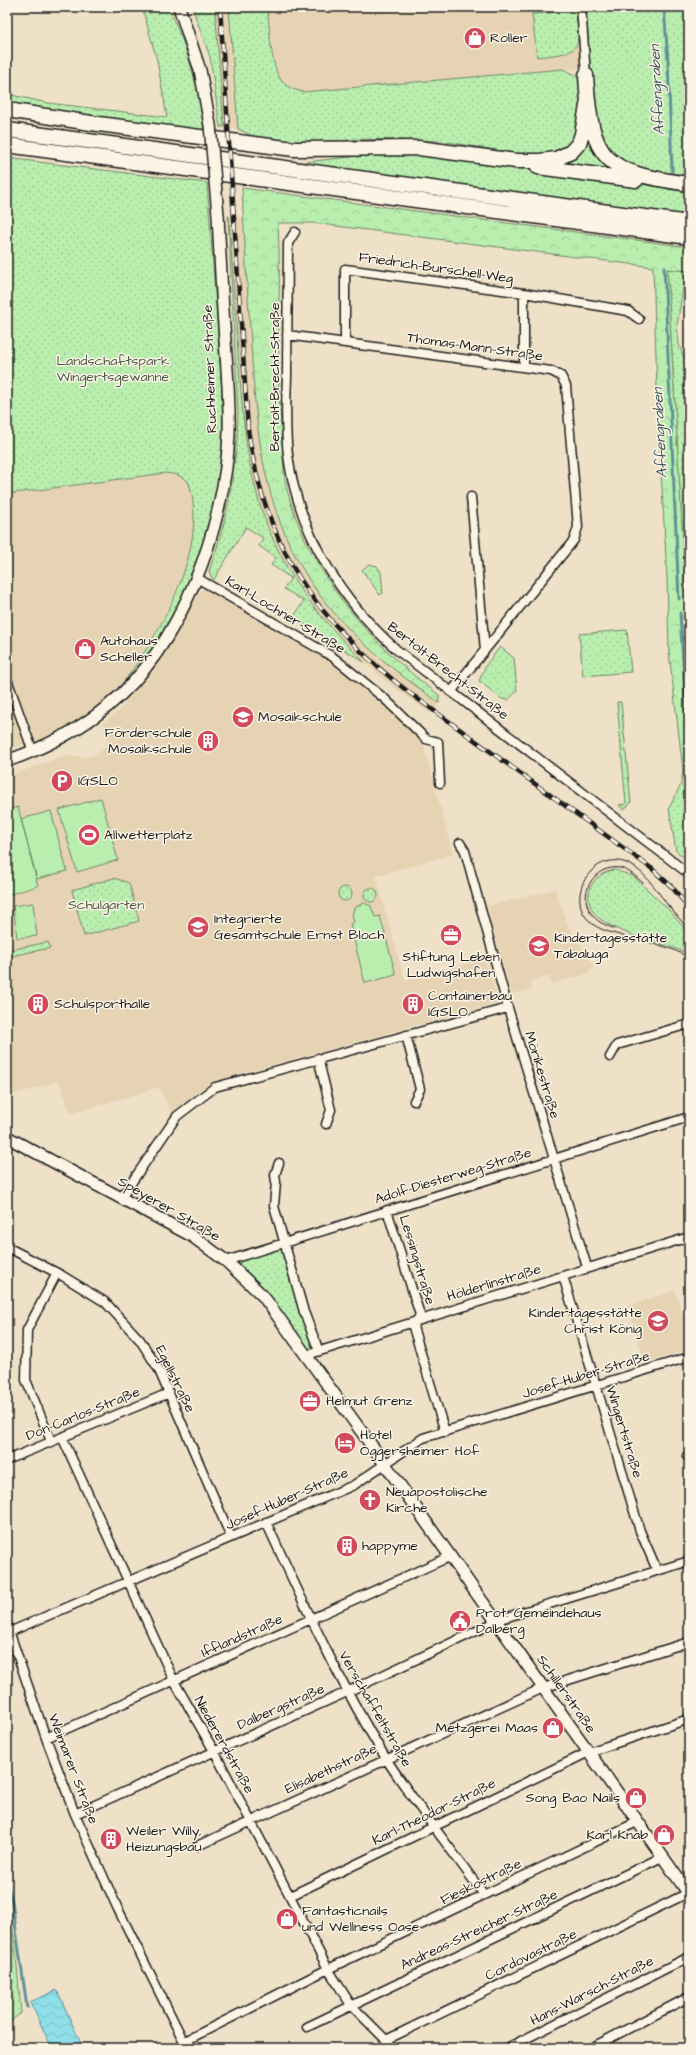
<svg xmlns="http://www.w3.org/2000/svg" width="696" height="2055" viewBox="0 0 696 2055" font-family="'Architects Daughter',sans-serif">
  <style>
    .built { fill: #e6d3b4 }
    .green { fill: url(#green-dots); stroke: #6b8566 }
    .forest { fill: url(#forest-crowns); stroke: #6b8566 }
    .pitch { fill: #baeeaf; stroke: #6b8566 }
    .water { fill: url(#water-waves); stroke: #609197 }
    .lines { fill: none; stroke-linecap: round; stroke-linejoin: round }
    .stream { stroke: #609197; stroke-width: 3 }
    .street-casing { stroke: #1c1c1c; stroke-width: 11 }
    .secondary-casing { stroke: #1c1c1c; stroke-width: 14 }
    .highway-casing { stroke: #1c1c1c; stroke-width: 17 }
    .street { stroke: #fcf5e5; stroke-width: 8 }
    .secondary { stroke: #fcf5e5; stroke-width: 11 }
    .highway { stroke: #fcf5e5; stroke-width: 14 }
    .tram { stroke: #1c1c1c; stroke-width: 1 }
    .rail-casing { stroke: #1c1c1c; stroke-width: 4.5 }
    .rail { stroke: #fcf5e5; stroke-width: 3; stroke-dasharray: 9; stroke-linecap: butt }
    .secondary-bridge-casing { stroke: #1c1c1c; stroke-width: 14; stroke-linecap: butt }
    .secondary-bridge { stroke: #fcf5e5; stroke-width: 11 }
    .labels { text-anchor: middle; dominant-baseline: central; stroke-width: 3; stroke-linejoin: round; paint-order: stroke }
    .poi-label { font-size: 14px; fill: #1c1c1c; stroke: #fcf5e5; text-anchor: start }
    .street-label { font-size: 14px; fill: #1c1c1c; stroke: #fcf5e5 }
    .park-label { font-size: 14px; fill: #4b5b48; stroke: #fcf5e5 }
    .water-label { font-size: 15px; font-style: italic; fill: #3e565a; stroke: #fcf5e5 }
  </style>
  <defs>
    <pattern id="green-dots" width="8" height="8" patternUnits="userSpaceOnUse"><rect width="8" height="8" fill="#baeeaf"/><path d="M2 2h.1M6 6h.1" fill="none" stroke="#9fcc96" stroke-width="1.8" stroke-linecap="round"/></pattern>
    <pattern id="forest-crowns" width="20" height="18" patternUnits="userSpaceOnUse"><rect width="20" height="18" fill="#baeeaf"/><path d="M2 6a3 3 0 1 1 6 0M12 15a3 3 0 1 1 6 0" fill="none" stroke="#9fcc96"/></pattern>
    <pattern id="water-waves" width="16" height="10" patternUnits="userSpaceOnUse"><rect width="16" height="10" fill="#8edfe9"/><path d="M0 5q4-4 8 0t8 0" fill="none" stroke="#7abfc7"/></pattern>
  </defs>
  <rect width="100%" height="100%" fill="#efe1c8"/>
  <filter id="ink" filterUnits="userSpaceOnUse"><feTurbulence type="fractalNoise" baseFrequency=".025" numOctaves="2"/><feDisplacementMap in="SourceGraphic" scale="8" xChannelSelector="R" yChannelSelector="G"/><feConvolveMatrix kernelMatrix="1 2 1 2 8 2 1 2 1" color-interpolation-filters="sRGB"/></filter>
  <g filter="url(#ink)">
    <path class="built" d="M215,7H229L238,129L224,127Z
      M267,7H586L591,68L563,69L303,92L290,88L282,81L276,71Z
      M229,216L243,218L255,404L273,503L291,546L311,581L346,625L375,653L439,703L431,714L388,683L364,662L317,612L279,553L261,508L252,478L244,430Z
      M166,473L178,475L189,481L193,494L194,534L191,550L182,576L160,624L134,667L110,699L93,711L35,742L7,749V494Z
      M203,587L331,662L384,706L424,745L453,854L376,876L405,981L486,958L498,1003L212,1081L171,1113L159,1087L71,1114L59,1081L7,1097V895L38,887L17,807L7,810V777L65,755L86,757L97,754L105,746L108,735L103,723L119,710L155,667Z
      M555,889L568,926L594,966L587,974L551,984L549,976L531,981L532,989L511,994L487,906Z
      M675,1290L689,1336V1349L645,1363L627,1306Z"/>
    <path class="green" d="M142,7H168C187,46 200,90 204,133L7,104V94L48,103L167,117L157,60Z
      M192,7H215L224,127H220L210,57Z
      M229,7H267C270,26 270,65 281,80C287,88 295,90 303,92L563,69L577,76L581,86L583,123L565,151L544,158L441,141L358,139L310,145L261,140L238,129Z
      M555,7H575C581,51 583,52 537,57L532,14L555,12Z
      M586,7H689V175L635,169L602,150L594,122Z
      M588,137L594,153L620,172L562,165Z
      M403,154L478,162L689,191V218L296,163L368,155Z
      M7,158L207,183C211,233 214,283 218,333C220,369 224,406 222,442C216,535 178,633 110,699C153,648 213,549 188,481L178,475L166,473L7,494Z
      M228,216H229C232,262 235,307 238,352C243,422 247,489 279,552C300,595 331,629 364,662L293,618L304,601L284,589L291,578L271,565L276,558L259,546L263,538L246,527L213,581L209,571C228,519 237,467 238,412Z
      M667,269L686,271L677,325L679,344L689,374V644Z
      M369,564L377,566L381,572L383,593L380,595L362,570Z
      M627,630L631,672L583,676L579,634Z
      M500,647L514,658L517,691L508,700L502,699L479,681L486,665Z
      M617,702H621L631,803L623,810L619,805L626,804Z
      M689,767V861L676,851L669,808L681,784L683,770Z
      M615,870L633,876L668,909L689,934V950L687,953C659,941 624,937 600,919C579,902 589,873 615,870Z
      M114,878L129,883L139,921L84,936L72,890Z
      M338 894a7 7 0 1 1 14 0a7 7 0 1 1-14 0Z
      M364 895a7 7 0 1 1 14 0a7 7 0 1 1-14 0Z
      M48,942L50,948L11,956L10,950Z
      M282,1246L316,1350L308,1352L231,1262Z
      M7,1902L15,1943L21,2013L7,2024V1955L9,1954L7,1951Z"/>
    <path class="forest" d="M242,188L689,247V271L667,269L689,644V767L683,770L669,652L667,577L658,418L653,267L313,223H278C282,294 275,366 282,438C283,453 283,471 286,486C307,571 369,643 439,695V703C391,668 343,632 310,581C258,500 256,422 250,329C247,282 244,235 242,188Z"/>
    <path class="pitch" d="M101,798L118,860L77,872L59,810Z
      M18,807L38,886L7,895V810Z
      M51,811L67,871L37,879L21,819Z
      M33,903L37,936L17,938L13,906Z
      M364,903L371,906L375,917L380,916L396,975L365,983L350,924L354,922L352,915L354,908Z"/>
    <path class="water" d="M57,1990L83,2048H52L30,2002Z"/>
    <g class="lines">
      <path class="stream" d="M664,7L668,61L672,171
        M664,267L679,599
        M680,613L687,729
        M7,1883L12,1902L27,2007"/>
      <g class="street-casing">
        <path id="street" d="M581,7L586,75
          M295,232L288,243C288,287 287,332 287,376C286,402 285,429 288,455C298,532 340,599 397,650L689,874
          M287,335L551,371L561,376L566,386L578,527L574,540L451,692
          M345,343V269L524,293L628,311L639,319
          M524,367V293
          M471,497L485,650
          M197,578L333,657L385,699L426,739L438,742L440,783
          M7,679L33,752
          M460,843L465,851L508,1008L587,1267
          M406,1035L420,1089L414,1101
          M610,1057L617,1045L689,1024
          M318,1058L331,1110L326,1124
          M279,1163L275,1175L276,1182L274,1206L304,1312L319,1351
          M121,1198L177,1116L215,1087L508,1008
          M387,1210L420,1315L413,1327L445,1432
          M7,1247L61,1275L105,1302L140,1340L158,1368L231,1537
          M226,1261L689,1117
          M563,1276L640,1531L657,1570
          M307,1355L689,1237
          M62,1437L174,1681L214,1751L328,1969L351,2005L394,2048
          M51,1441L26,1380L27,1330L57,1273
          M687,1456L689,1455
          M7,1460L169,1393
          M266,1522C303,1602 339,1682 385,1757C415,1804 452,1850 484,1895
          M7,1625L46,1738L75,1814L117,1907L187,2048
          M7,1633L354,1485L423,1438L689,1357
          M46,1738L449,1557
          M75,1814L347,1692L504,1618L689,1561
          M197,1846L543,1688L689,1642
          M290,1896L589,1752L689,1719
          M307,2027L662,1857
          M386,2040L688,1893
          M185,2041L328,1969L637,1822
          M507,2048L689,1957
          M591,2048L689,1997"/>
      </g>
      <g class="secondary-casing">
        <path id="secondary" d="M179,7L200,70L210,125
          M7,761C44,748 78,731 108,706C182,646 225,526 229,434C230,402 227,371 225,340C222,299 220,257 218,215
          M7,1137L192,1236L226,1261L263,1296L385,1464L689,1894"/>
      </g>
      <g class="highway-casing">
        <path id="highway" d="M586,75C591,162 604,172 689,184
          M7,110L91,123L294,149L419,148L516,161H540L556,159L571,152L579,143L582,134L588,100
          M7,130L689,223
          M7,145L689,237
          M538,167L636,180"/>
      </g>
      <use href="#street" class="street"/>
      <use href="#secondary" class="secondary"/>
      <use href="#highway" class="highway"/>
      <path class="tram" d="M667,904L689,930
        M670,908C659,894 647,874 631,865C593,845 560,901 594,925C603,931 613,933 623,936C645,942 670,945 689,958
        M615,929C608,926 599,923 594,917C575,897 593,864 620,868C629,870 636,877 643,883"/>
      <g class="rail-casing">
        <path id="rail" d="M220,7L248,429C265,549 316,621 411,694L651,868L672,887L689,908"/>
      </g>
      <use href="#rail" class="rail"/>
      <g class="secondary-bridge-casing">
        <path id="secondary-bridge" d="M210,125L218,215"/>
      </g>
      <use href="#secondary-bridge" class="secondary-bridge"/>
    </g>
  </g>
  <defs>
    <g id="shop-disc" transform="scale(1.15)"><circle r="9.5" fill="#d1495b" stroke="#fcf5e5"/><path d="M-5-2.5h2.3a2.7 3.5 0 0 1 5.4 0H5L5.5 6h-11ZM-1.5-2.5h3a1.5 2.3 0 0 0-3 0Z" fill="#fff"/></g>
    <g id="school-disc" transform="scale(1.15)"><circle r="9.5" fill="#d1495b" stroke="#fcf5e5"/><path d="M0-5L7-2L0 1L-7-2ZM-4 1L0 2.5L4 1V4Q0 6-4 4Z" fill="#fff"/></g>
    <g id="building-disc" transform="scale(1.15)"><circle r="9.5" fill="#d1495b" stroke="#fcf5e5"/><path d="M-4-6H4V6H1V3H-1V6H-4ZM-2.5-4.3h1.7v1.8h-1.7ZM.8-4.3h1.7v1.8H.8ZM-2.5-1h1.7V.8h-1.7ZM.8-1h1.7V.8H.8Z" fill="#fff"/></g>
    <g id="parking-disc" transform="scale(1.15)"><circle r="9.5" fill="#d1495b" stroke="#fcf5e5"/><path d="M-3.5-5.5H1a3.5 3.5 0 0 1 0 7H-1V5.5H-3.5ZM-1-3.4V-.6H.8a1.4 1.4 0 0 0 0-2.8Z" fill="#fff"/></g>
    <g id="stadium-disc" transform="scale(1.15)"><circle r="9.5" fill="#d1495b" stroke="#fcf5e5"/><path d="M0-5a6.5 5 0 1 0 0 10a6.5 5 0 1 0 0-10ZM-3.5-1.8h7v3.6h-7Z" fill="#fff"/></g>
    <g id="office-disc" transform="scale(1.15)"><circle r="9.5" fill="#d1495b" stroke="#fcf5e5"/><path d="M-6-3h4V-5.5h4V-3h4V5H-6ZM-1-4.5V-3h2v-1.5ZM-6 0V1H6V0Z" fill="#fff"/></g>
    <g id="hotel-disc" transform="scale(1.15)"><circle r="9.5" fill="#d1495b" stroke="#fcf5e5"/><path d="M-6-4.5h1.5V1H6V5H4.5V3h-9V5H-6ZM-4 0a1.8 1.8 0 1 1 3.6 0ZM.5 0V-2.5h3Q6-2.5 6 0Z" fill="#fff"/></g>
    <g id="church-disc" transform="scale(1.15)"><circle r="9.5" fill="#d1495b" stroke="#fcf5e5"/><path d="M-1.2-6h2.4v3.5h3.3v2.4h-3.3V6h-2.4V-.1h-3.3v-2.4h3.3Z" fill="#fff"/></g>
    <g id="civic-disc" transform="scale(1.15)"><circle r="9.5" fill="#d1495b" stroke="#fcf5e5"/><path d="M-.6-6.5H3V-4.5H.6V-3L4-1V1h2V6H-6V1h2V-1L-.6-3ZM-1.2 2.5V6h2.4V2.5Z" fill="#fff"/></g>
  </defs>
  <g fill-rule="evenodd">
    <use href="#shop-disc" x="475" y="38"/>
    <use href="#shop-disc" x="85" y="649"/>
    <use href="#school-disc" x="243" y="717"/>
    <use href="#building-disc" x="208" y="741"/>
    <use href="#parking-disc" x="62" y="781"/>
    <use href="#stadium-disc" x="89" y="835"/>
    <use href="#school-disc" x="198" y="927"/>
    <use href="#office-disc" x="451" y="935"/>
    <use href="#school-disc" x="539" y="946"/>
    <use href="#building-disc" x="38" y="1004"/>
    <use href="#building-disc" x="413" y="1004"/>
    <use href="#school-disc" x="658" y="1321"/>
    <use href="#office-disc" x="310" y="1401"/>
    <use href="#hotel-disc" x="345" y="1443"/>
    <use href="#church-disc" x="370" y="1500"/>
    <use href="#building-disc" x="347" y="1546"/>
    <use href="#civic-disc" x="460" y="1621"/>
    <use href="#shop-disc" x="553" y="1728"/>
    <use href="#shop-disc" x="636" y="1798"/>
    <use href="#shop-disc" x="664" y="1835"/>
    <use href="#building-disc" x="111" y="1839"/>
    <use href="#shop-disc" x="287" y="1919"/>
  </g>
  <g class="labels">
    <g class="poi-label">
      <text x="490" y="38">Roller</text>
      <text x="100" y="641">Autohaus<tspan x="100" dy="16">Scheller</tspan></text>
      <text x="258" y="717">Mosaikschule</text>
      <text x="192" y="733" text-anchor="end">Förderschule<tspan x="192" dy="16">Mosaikschule</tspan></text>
      <text x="78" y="781">IGSLO</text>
      <text x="104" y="835">Allwetterplatz</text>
      <text x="214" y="919">Integrierte<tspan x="214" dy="16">Gesamtschule Ernst Bloch</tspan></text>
      <text x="554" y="938">Kindertagesstätte<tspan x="554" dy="16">Tabaluga</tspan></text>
      <text x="451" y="957" text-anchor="middle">Stiftung Leben<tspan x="451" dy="16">Ludwigshafen</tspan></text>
      <text x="428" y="996">Containerbau<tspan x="428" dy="16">IGSLO</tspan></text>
      <text x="54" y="1004">Schulsporthalle</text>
      <text x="642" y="1313" text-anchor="end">Kindertagesstätte<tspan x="642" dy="16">Christ König</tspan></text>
      <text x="326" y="1401">Helmut Grenz</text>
      <text x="360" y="1435">Hotel<tspan x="360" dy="16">Oggersheimer Hof</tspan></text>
      <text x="386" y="1492">Neuapostolische<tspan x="386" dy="16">Kirche</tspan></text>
      <text x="362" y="1546">happyme</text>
      <text x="476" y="1613">Prot. Gemeindehaus<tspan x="476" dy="16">Dalberg</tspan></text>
      <text x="538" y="1728" text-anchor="end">Metzgerei Maas</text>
      <text x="620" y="1798" text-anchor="end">Song Bao Nails</text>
      <text x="126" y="1831">Weiler Willy,<tspan x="126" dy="16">Heizungsbau</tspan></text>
      <text x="648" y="1835" text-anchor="end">Karl Knab</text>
      <text x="302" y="1911">Fantasticnails<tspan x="302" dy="16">und Wellness Oase</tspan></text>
    </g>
    <g class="street-label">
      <text transform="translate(436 268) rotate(8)">Friedrich-Burschell-Weg</text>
      <text transform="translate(475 347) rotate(8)">Thomas-Mann-Straße</text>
      <text transform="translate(210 369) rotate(-92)">Ruchheimer Straße</text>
      <text transform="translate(275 377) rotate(-90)">Bertolt-Brecht-Straße</text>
      <text transform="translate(285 615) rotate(31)">Karl-Lochner-Straße</text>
      <text transform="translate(448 671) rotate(38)">Bertolt-Brecht-Straße</text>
      <text transform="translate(542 1075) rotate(73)">Mörikestraße</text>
      <text transform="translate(453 1176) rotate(-17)">Adolf-Diesterweg-Straße</text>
      <text transform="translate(169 1209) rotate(30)">Speyerer Straße</text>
      <text transform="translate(417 1260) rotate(73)">Lessingstraße</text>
      <text transform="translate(494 1283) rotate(-17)">Hölderlinstraße</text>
      <text transform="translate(586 1375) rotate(-17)">Josef-Huber-Straße</text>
      <text transform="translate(175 1379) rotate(64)">Egellstraße</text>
      <text transform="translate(83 1414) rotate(-22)">Don-Carlos-Straße</text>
      <text transform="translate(624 1432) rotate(73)">Wingertstraße</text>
      <text transform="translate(287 1499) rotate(-24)">Josef-Huber-Straße</text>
      <text transform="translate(242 1636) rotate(-24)">Ifflandstraße</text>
      <text transform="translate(566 1694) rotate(55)">Schillerstraße</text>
      <text transform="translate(281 1707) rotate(-24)">Dalbergstraße</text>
      <text transform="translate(375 1709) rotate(60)">Verschaffeltstraße</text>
      <text transform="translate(224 1745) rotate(61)">Niedererdstraße</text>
      <text transform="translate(73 1769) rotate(69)">Weimarer Straße</text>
      <text transform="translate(331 1769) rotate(-25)">Elisabethstraße</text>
      <text transform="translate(434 1812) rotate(-26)">Karl-Theodor-Straße</text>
      <text transform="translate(481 1882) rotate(-26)">Fieskostraße</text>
      <text transform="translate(479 1930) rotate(-25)">Andreas-Streicher-Straße</text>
      <text transform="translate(531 1955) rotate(-26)">Cordovastraße</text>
      <text transform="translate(592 1991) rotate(-27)">Hans-Warsch-Straße</text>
    </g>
    <g class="park-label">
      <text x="113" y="361">Landschaftspark<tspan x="113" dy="16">Wingertsgewanne</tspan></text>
      <text x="106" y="905">Schulgarten</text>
    </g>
    <g class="water-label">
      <text transform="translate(657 90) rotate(-93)">Affengraben</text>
      <text transform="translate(660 433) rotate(-93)">Affengraben</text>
    </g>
  </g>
  <rect width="696" height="2055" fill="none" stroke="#fcf5e5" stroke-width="24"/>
  <rect x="12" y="12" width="672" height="2031" fill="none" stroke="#1c1c1c" stroke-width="1.5" filter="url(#ink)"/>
</svg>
